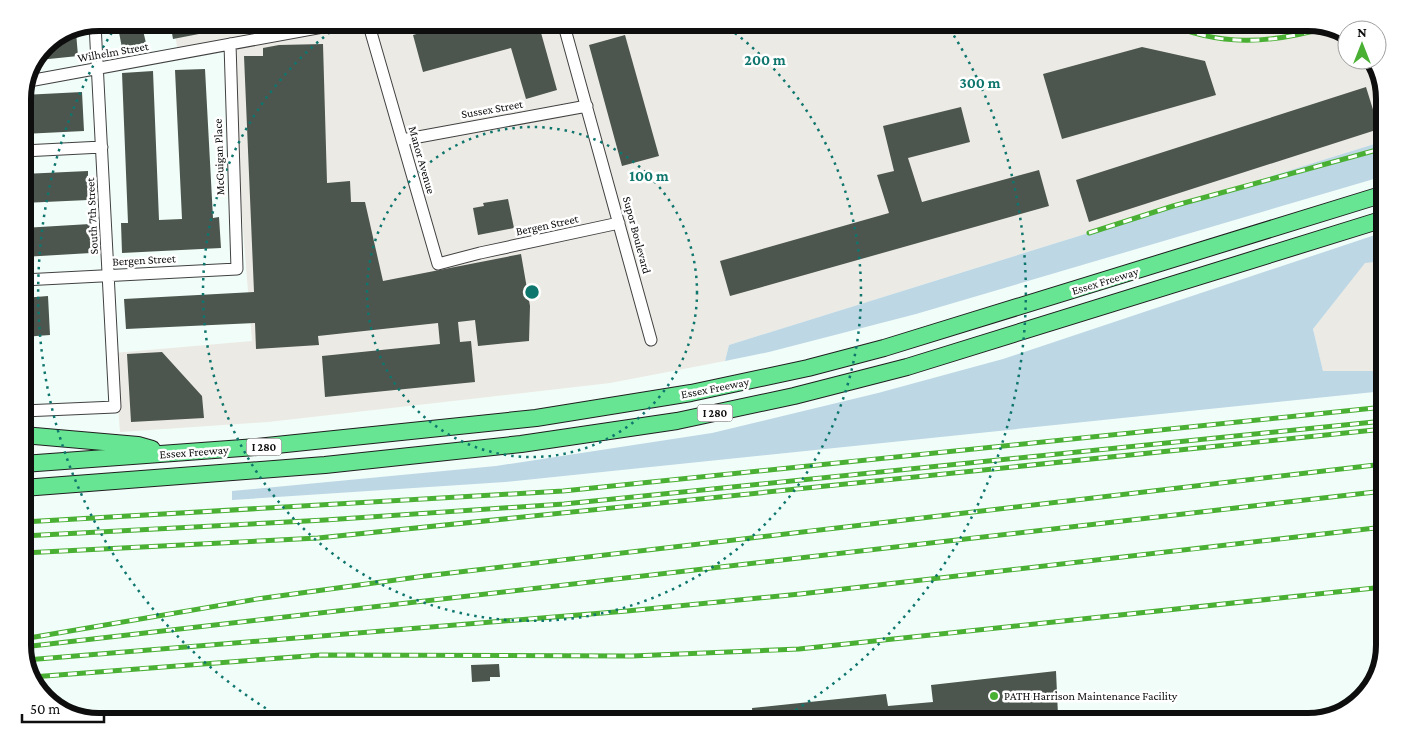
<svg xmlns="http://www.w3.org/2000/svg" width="1407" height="744" viewBox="0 0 1407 744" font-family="'Crimson Pro',serif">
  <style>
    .industrial { fill: #eceae4 }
    .green { fill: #bdd7e5 }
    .building { fill: #4c564e }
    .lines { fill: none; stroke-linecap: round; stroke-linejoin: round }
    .minor-casing { stroke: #414141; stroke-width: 13 }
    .highway-casing { stroke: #1f1f1f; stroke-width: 18 }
    .minor { stroke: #fff; stroke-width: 11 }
    .highway { stroke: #67e592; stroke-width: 16 }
    .rail-casing { stroke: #49b034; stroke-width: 5 }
    .rail { stroke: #fff; stroke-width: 3; stroke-dasharray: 9; stroke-linecap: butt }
    .ring { fill: none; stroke: #0f766e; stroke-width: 2.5; stroke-dasharray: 2.5 5 }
    .poi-dot { fill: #49b034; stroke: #fff; stroke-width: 2 }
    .labels { text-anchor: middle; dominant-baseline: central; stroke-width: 5; stroke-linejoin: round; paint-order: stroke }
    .shield { fill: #fff; stroke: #565656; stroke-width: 1 }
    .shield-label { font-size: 11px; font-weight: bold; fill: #0e0e0e }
    .street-label { font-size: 12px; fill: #0e0e0e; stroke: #fff }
    .poi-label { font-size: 12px; fill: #0e0e0e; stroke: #fff; text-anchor: start }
    .rim { fill: none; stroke: #0e0e0e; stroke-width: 6 }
    .centre { fill: #0f766e; stroke: #fff; stroke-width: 2.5 }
    .ring-label { font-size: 15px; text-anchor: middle; font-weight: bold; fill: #0f766e; stroke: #fff; stroke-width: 5; stroke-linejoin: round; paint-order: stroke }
  </style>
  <rect width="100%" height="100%" fill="#f1fdf9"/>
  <path class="industrial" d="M173,23H1308L1342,31L1347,35V60H1373L1384,95V141L729,345L725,361L610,383L268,422L120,432L114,353L252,341L228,42L178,52Z
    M1384,261V371H1323L1313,329L1365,262Z"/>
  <path class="green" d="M1384,141V176L916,314L769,352L725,361L729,345Z
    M1384,232V261L1365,263L1313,329L1323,371H1384V391L505,482L232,500V491L496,466L712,433L878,393L1003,359Z"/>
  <path class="building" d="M117,22H141L146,43L122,48Z
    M170,22H235V27L173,39Z
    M458,22H538L557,90L526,99L511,48L423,72L413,35Z
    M76,32L78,56L39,60L45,45Z
    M625,35L659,156L622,166L589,45Z
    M323,44L327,183L350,181L351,202H365L383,281L521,254L530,306L529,341L478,346L475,320L458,322L460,342L471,341L475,382L325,397L322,356L440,344L438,323L318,336L319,345L256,349L255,323L126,329L124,299L254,292L244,56H263V48L279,45Z
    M1142,47L1205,61L1216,95L1062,139L1043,74Z
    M205,69L213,218L219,217L221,248L122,253L121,223H128L122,73L153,71L159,220L182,219L175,70Z
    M1366,87L1379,129L1089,222L1076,180Z
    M82,92L84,131L23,134V95Z
    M961,107L970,142L908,158L922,202L1039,170L1049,206L730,296L720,261L889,213L877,175L894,171L883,126Z
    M88,171V200L23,203V174Z
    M508,199L514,228L478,235L473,208L484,206L483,203Z
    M90,224L91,253L23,257V228Z
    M48,296L50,335L23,337V298Z
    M162,352L202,396L204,418L131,422L127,354Z
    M499,664L500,677H490V681L472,682L471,665Z
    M1056,671L1058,715L1047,717L1048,722H753L752,708L886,694L888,706L933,702L931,685Z"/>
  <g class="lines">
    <g class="minor-casing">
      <path id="minor" d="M368,22L438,264L480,253L619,223
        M563,22L651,340
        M29,81L350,22
        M402,140L587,106
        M23,151L102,147
        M23,280L237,269L230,44
        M23,411L115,407L95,24"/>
    </g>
    <g class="highway-casing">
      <path id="highway" d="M23,435L138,445L152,449
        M23,464L257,447L536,418L691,393L808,368L884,348L1384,194
        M23,488L325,465L521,444L677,421L794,396L907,367L1384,219"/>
    </g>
    <use href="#minor" class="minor"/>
    <use href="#highway" class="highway"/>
    <g class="rail-casing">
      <path id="rail" d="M1163,22C1220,47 1270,44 1328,27
        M1089,233L1173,206L1384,148
        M23,522L563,491L1384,407
        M23,536L325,520L564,504L1384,421
        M23,553L318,538L1384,429
        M23,639L257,599L425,576L1384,464
        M23,647L1384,491
        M26,660L627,611L800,594L1384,527
        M32,677L321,655L632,656L799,649L1384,587"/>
    </g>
    <use href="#rail" class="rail"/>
  </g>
  <g class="ring">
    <circle cx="532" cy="292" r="165"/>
    <path d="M723 24A329 329 0 1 1 341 24"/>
    <path d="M285 720A494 494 0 0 1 118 23M946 23A494 494 0 0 1 779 720"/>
  </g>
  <circle class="poi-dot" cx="994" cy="696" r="5"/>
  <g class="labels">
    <g class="shield">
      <rect x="697.5" y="404.5" width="35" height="17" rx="4"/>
      <rect x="246.5" y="438.5" width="35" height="17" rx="4"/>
    </g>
    <g class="shield-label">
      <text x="715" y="413">I 280</text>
      <text x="264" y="447">I 280</text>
    </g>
    <g class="street-label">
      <text transform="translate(113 52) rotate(-10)">Wilhelm Street</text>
      <text transform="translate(492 109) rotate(-10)">Sussex Street</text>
      <text transform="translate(219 157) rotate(-92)">McGuigan Place</text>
      <text transform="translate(422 160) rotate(74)">Manor Avenue</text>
      <text transform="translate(92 216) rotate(-93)">South 7th Street</text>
      <text transform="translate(547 225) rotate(-12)">Bergen Street</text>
      <text transform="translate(637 235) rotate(75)">Supor Boulevard</text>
      <text transform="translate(144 260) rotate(-3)">Bergen Street</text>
      <text transform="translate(1105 281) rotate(-17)">Essex Freeway</text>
      <text transform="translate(715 388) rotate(-11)">Essex Freeway</text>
      <text transform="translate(194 452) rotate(-4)">Essex Freeway</text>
    </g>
    <g class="poi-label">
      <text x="1004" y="696">PATH Harrison Maintenance Facility</text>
    </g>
  </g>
  <path d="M0 0H1407V744H0ZM99 31H1308A68 68 0 0 1 1376 99V645A68 68 0 0 1 1308 713H99A68 68 0 0 1 31 645V99A68 68 0 0 1 99 31Z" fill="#fff" fill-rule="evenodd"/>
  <path class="rim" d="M99 31H1308A68 68 0 0 1 1376 99V645A68 68 0 0 1 1308 713H99A68 68 0 0 1 31 645V99A68 68 0 0 1 99 31Z"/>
  <circle cx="532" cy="292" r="8" class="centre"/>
  <g class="ring-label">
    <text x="765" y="65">200 m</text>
    <text x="980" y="88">300 m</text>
    <text x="649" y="181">100 m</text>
  </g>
  <g transform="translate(1362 45)"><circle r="24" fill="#ffffff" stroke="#9f9f9f"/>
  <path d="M0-4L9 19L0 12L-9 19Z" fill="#49b034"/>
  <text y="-8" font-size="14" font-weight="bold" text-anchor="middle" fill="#0e0e0e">N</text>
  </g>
  <path d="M22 714v8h82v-8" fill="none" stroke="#0e0e0e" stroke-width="2.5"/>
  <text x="30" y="714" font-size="15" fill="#0e0e0e" stroke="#ffffff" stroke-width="4" paint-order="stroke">50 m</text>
</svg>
